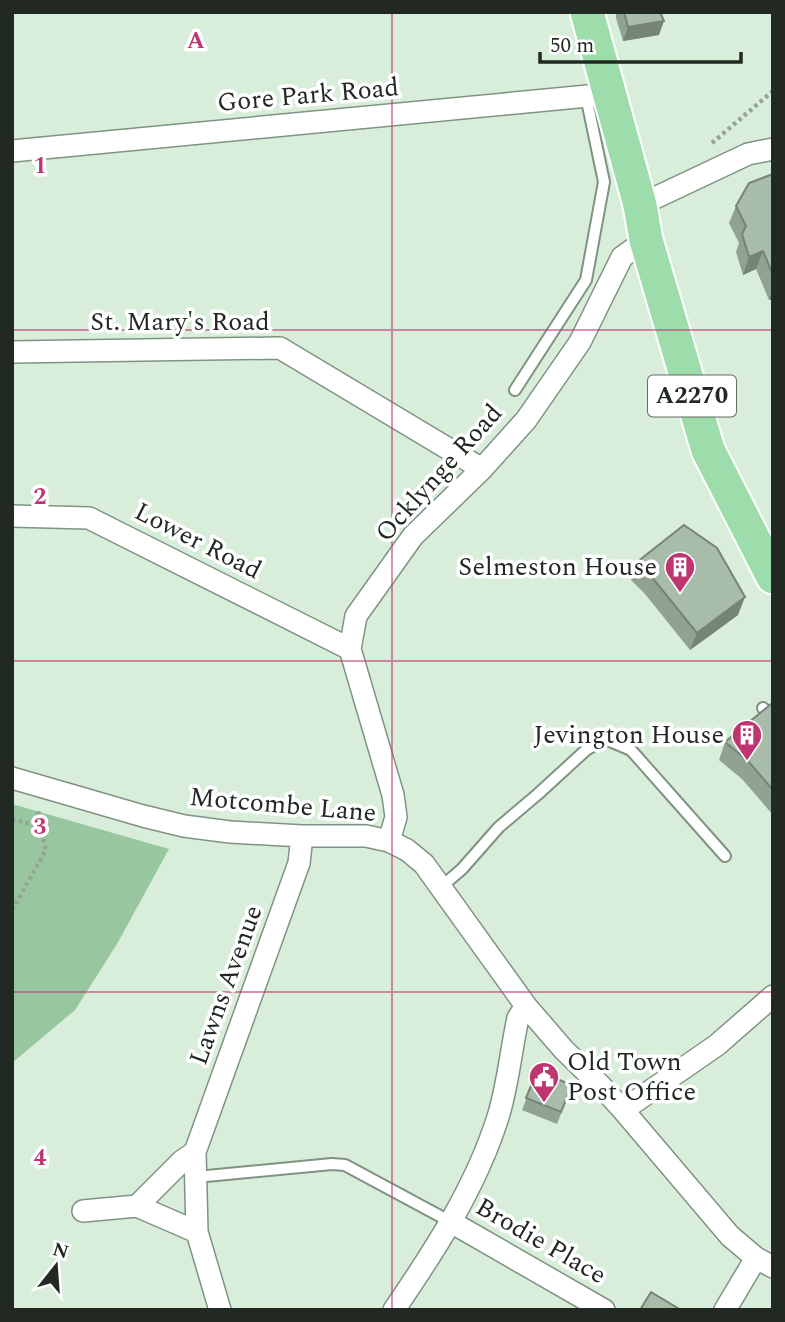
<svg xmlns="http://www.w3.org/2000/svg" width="785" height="1322" viewBox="0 0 785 1322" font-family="Spectral,serif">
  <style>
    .green { fill: #98c79f }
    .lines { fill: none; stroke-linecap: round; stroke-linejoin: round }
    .service-casing { stroke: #7f9382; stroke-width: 14 }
    .minor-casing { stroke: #7f9382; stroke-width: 24 }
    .primary-casing { stroke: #fff; stroke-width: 37 }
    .path { stroke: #94a596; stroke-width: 4.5; stroke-dasharray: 3.5 3.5; stroke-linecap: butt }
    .service { stroke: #fff; stroke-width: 10 }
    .minor { stroke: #fff; stroke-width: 21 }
    .primary { stroke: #9dddac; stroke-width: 33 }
    .wall { fill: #90a392 }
    .shaded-wall { fill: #758477 }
    .building { fill: #a7bdaa; stroke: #758477; stroke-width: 2 }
    .grid { fill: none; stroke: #bf356f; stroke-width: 2; stroke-opacity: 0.55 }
    .labels { text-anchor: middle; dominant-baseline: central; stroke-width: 7; stroke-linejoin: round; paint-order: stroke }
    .shield { fill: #fff; stroke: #646964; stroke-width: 2 }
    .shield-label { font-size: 24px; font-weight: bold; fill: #212922 }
    .street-label { font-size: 26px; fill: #212922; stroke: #fff }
    .poi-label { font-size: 26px; fill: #212922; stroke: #fff; text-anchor: end }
    .grid-label { font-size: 23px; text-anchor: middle; font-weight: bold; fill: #bf356f; stroke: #fff; stroke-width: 7; stroke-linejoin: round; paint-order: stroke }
  </style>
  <rect width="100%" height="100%" fill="#d8eedb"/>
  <path class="green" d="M12,804L169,849L117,944L75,1010L12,1063Z"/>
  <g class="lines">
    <g class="service-casing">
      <path id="service" d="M515,390L586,280L604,182L586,96
        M763,708L773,720
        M441,887L462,869L499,827L538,794L586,750L605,739L631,750L725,856
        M196,1177L332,1164L345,1165L451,1222"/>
    </g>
    <g class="minor-casing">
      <path id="minor" d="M12,151L609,94
        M640,205L748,154L773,149
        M12,352L280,348L482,469
        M12,516L89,518L350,649
        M12,778L143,816L184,826L230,832L302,836H366L389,841L407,850L424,864L526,1006L564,1050L601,1086L623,1110L730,1236L756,1258L773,1267
        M389,841L396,817L393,795L350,649L356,616L413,536L482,469L526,420L580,342L622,257L646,240
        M623,1110L717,1045L773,996
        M137,1206L197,1232
        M83,1211L137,1206L182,1161L195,1152
        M451,1222L604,1310
        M220,1310L197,1232L195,1152L299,863L302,836
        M394,1310C435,1250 476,1187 498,1117C508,1085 511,1050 518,1018L526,1006
        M725,1310L756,1258"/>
    </g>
    <g class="primary-casing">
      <path id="primary" d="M587,12L640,205L646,240L708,450L773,577"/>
    </g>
    <path class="path" d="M712,143L773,91
      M12,819L40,827
      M12,910L46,850L40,827L38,810"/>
    <use href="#service" class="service"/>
    <use href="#minor" class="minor"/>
    <use href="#primary" class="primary"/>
  </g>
  <path class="wall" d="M616,12H660L659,35L623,41L616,18Z
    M773,174V299L769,300L756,269L743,275L736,252L739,243L729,223L736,206Z
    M637,562L738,615L690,650L645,594L631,580Z
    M773,706V815L742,779L719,760L725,742Z
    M537,1071L572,1085L557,1124L522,1110Z"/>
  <path class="shaded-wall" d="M664,21L659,35L623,41L628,27Z
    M763,251L756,269L743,275L749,257Z
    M773,290V299L769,300Z
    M745,597L738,615L690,650L697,633Z"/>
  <path class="building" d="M624,12H660L664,21L628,27Z
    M773,174V275L763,251L749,257L742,234L746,226L736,206L749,183Z
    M684,525L717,548L745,597L697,633L651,576L637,562Z
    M771,704L773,706V790L748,761L725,742Z
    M537,1071L572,1085L561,1112L526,1098Z
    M651,1292L681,1310H640Z"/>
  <path class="grid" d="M392,12V1310M12,330H773M12,661H773M12,992H773"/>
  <defs>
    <g id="building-pin" transform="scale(1.575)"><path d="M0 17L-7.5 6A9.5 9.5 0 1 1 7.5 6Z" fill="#bf356f" stroke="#fff"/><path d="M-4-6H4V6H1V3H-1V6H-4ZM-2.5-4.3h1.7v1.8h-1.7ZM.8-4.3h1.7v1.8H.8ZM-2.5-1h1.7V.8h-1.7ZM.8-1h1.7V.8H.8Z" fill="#fff"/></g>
    <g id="civic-pin" transform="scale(1.575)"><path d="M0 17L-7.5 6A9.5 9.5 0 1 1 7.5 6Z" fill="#bf356f" stroke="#fff"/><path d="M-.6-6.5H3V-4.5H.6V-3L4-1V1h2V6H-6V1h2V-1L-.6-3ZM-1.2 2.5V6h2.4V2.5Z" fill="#fff"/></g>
  </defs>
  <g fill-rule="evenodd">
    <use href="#building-pin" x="680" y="567"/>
    <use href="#building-pin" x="747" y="735"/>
    <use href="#civic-pin" x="544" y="1077"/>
  </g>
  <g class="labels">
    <rect class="shield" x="648" y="375.5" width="88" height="41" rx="5"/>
    <g class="shield-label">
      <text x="692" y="396">A2270</text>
    </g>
    <g class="street-label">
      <text transform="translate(308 95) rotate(-5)">Gore Park Road</text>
      <text x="180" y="322">St. Mary's Road</text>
      <text transform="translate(439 473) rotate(-48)">Ocklynge Road</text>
      <text transform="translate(198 541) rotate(27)">Lower Road</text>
      <text transform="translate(283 805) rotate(5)">Motcombe Lane</text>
      <text transform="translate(226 985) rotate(-70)">Lawns Avenue</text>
      <text transform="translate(541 1241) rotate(30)">Brodie Place</text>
    </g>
    <g class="poi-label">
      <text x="657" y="567">Selmeston House</text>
      <text x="724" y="735">Jevington House</text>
      <text x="567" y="1062" text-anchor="start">Old Town<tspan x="567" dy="30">Post Office</tspan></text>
    </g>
  </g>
  <g class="grid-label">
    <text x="196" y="48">A</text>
    <text x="40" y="173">1</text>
    <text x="40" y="504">2</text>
    <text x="40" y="834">3</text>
    <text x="40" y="1165">4</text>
  </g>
  <rect width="785" height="1322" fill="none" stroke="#212922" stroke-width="28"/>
  <g transform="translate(56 1266) rotate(17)" stroke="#ffffff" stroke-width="5" paint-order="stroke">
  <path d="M0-5L12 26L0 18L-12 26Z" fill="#212922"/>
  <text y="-10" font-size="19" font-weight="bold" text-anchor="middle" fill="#212922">N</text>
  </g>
  <path d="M540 52v10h201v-10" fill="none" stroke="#212922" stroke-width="3.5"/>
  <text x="550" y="52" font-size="21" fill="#212922" stroke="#ffffff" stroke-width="5" paint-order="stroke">50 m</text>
</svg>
